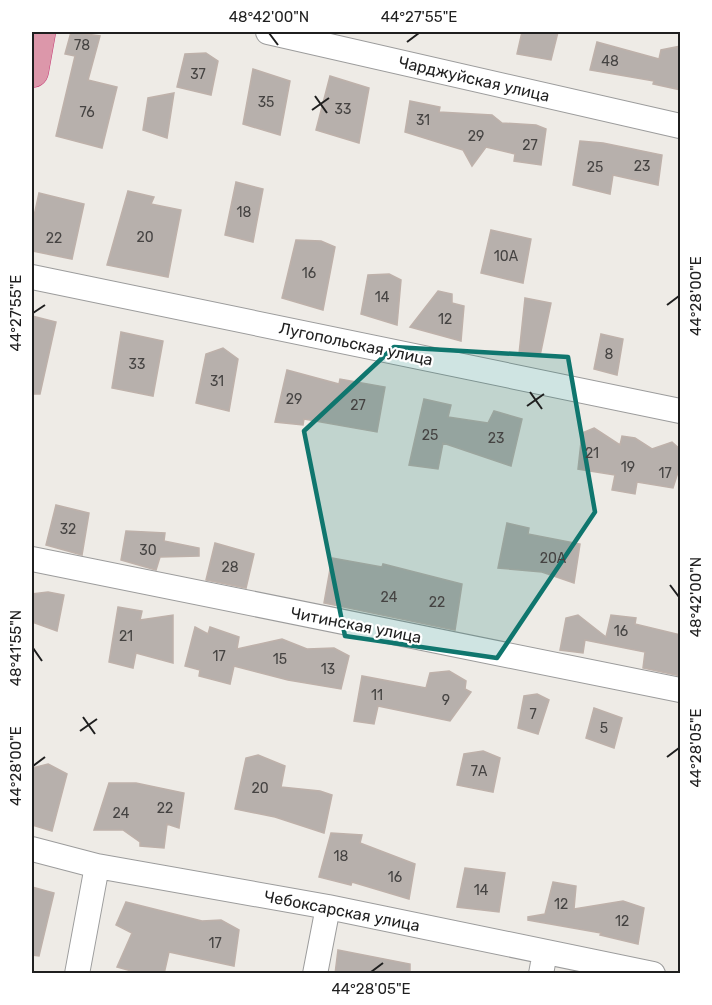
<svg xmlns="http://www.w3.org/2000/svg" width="712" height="1005" viewBox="0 0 712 1005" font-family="Rubik,sans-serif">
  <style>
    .building { fill: #b7b0ac; stroke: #beb1aa; stroke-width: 1.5 }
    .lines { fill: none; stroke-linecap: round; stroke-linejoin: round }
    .street-casing { stroke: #9c9c9c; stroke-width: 26 }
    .highway-casing { stroke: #c53a75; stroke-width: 34 }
    .street { stroke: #fff; stroke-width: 24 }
    .highway { stroke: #dc97aa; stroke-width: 33 }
    .marked { fill: #0f766e; fill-opacity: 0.2; stroke: #0f766e; stroke-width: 4.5; stroke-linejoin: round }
    .ticks { fill: none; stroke: #1f1f1f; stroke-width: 2 }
    .labels { text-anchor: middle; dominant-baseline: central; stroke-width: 4.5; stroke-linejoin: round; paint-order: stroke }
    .number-label { font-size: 14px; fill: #454342 }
    .street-label { font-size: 16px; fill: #1f1f1f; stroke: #fff }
    .neatline { fill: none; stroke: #1f1f1f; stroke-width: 2 }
    .ticks-label { font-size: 15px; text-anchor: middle; fill: #1f1f1f }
  </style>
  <rect width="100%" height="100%" fill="#eeebe6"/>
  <path class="building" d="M71,32L100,36L88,80L117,87L102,148L56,136L75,56L65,54Z
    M522,32H558L551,60L517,54Z
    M597,42L659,59L661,50L681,46V90L653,84L654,81L590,70Z
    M206,53L218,61L211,95L177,87L185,54Z
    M253,69L290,81L280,135L243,124Z
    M330,76L369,88L359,143L316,130Z
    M174,93L167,138L143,130L148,98Z
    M410,101L440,107L439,112L492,115L502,123L536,125L546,129L541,165L514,161L515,154L486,147L472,166L463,150L405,132Z
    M580,141L603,143L662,155L658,185L613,175L610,194L573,185Z
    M236,182L263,189L253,242L225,235Z
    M128,191L154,197L151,204L181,210L168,277L107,265Z
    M39,193L84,204L72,259L32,251V225Z
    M491,230L531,239L523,283L481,273Z
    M296,240L321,241L335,247L323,310L282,298Z
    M389,274L401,280L397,325L361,314L368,275Z
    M438,291L452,294V303L464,306L461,341L410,327Z
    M525,298L551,303L540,356L519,354Z
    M32,316L56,322L40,394H32Z
    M121,332L163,341L153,396L112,388Z
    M601,334L623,339L617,375L594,369Z
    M223,348L238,359L229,411L196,403L206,354Z
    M287,370L339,384L340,379L385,387L377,432L304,419L303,425L275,422Z
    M424,399L451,405L448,417L488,423L494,411L522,419L511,466L443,443L438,469L409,465Z
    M594,428L620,445L622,436L635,438L652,449L672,442L681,450V463L673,488L637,482L635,494L612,490L615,475L578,469L582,433Z
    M56,505L89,513L82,555L46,545Z
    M507,523L529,528L528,534L580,544L574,583L542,572L498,568Z
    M126,531L165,533L164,541L199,548V556L160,557L156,570L121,560Z
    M215,543L254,554L246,588L206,580Z
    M332,558L382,567L383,564L462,584L455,630L324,603Z
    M48,592L64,595L57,631L32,622V594Z
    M118,607L142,611L140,620L173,615V663L136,653L133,668L109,662Z
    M578,615L606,637L611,615L636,618L635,624L681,635V676L643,668L645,652L585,640L583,653L560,650L566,618Z
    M195,627L208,634L210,627L239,637L237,649L282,639L307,649L334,648L349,656L341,689L288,680L234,666L230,684L199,676L200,670L185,666Z
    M449,671L466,681L465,689L471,692L450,721L378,706L374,724L354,721L362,676L426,688L430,673Z
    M537,694L549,700L538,734L518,728L524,696Z
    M594,708L622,718L614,748L586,738Z
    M483,751L500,758L493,792L457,785L464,754Z
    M258,755L285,766L281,787L320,791L332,795L324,833L275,817L235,809L246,758Z
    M48,764L67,774L52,831L32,825V768Z
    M109,783H136L184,793L179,828L167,824L164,848L140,846V842L123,830H94Z
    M331,833L362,835L360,843L415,864L409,899L352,882L351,885L319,877Z
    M465,868L505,873L499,912L457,907Z
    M553,882L576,886L574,909L623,901L644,908L638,944L600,935L601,933L528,920V917L545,914Z
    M32,887L54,893L39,956L32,955Z
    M126,902L202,921L221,920L239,930L234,966L169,952L164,974H142L117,967L132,933L116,925Z
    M338,950L410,964V974H335Z"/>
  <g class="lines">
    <g class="street-casing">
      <path id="street" d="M268,32L680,126
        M32,277L680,411
        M32,559L680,690
        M32,849L97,866L328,907L653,974
        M77,974L97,866
        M315,974L328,907
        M541,974L545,952"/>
    </g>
    <g class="highway-casing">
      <path id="highway" d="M32,71L39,32"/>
    </g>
    <use href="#street" class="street"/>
    <use href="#highway" class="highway"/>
  </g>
  <path class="marked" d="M394,347L568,357L595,512L497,658L345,636L304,431Z"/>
  <path class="ticks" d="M269,33L278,45M407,42L419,33M315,96L327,113M312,110L329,98M667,305L679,296M33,313L45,305M530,392L542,409M527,406L544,394M670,585L679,597M33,648L42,661M83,717L95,734M80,731L97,719M667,757L679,748M33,766L45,757M371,972L383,963"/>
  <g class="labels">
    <g class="number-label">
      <text x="82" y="45">78</text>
      <text x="610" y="61">48</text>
      <text x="198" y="74">37</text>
      <text x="266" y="102">35</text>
      <text x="343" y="109">33</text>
      <text x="87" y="112">76</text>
      <text x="423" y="120">31</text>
      <text x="476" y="136">29</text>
      <text x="530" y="145">27</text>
      <text x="642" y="166">23</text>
      <text x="595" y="167">25</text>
      <text x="244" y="212">18</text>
      <text x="145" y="237">20</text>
      <text x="54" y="238">22</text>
      <text x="506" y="256">10А</text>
      <text x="309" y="273">16</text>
      <text x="382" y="297">14</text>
      <text x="445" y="319">12</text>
      <text x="609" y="354">8</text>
      <text x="137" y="364">33</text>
      <text x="217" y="381">31</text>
      <text x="294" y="399">29</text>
      <text x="358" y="405">27</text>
      <text x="430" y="435">25</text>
      <text x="496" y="438">23</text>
      <text x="592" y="453">21</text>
      <text x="628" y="467">19</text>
      <text x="665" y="473">17</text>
      <text x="68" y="529">32</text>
      <text x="148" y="550">30</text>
      <text x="553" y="558">20А</text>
      <text x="230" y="567">28</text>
      <text x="389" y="597">24</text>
      <text x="437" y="602">22</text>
      <text x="621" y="631">16</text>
      <text x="126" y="636">21</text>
      <text x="219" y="656">17</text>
      <text x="280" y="659">15</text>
      <text x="328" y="669">13</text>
      <text x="377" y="695">11</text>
      <text x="446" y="700">9</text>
      <text x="533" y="714">7</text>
      <text x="604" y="728">5</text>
      <text x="479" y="771">7А</text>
      <text x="260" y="788">20</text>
      <text x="165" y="808">22</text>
      <text x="121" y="813">24</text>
      <text x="341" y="856">18</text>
      <text x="395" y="877">16</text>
      <text x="481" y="890">14</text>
      <text x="561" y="904">12</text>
      <text x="622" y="921">12</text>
      <text x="215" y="943">17</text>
    </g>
    <g class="street-label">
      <text transform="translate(474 79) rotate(13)">Чарджуйская улица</text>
      <text transform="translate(356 344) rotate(12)">Лугопольская улица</text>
      <text transform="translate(356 625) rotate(11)">Читинская улица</text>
      <text transform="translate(342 911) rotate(11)">Чебоксарская улица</text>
    </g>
  </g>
  <rect width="712" height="1005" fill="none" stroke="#ffffff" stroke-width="66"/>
  <rect x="33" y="33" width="646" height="939" class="neatline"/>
  <g class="ticks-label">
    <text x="269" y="22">48°42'00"N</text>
    <text x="419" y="22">44°27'55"E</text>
    <text transform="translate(696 296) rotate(-90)" y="5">44°28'00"E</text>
    <text transform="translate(16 313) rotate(-90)" y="5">44°27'55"E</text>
    <text transform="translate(696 597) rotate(-90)" y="5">48°42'00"N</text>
    <text transform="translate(16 648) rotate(-90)" y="5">48°41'55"N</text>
    <text transform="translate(696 748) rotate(-90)" y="5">44°28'05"E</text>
    <text transform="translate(16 766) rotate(-90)" y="5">44°28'00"E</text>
    <text x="371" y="994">44°28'05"E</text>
  </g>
</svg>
